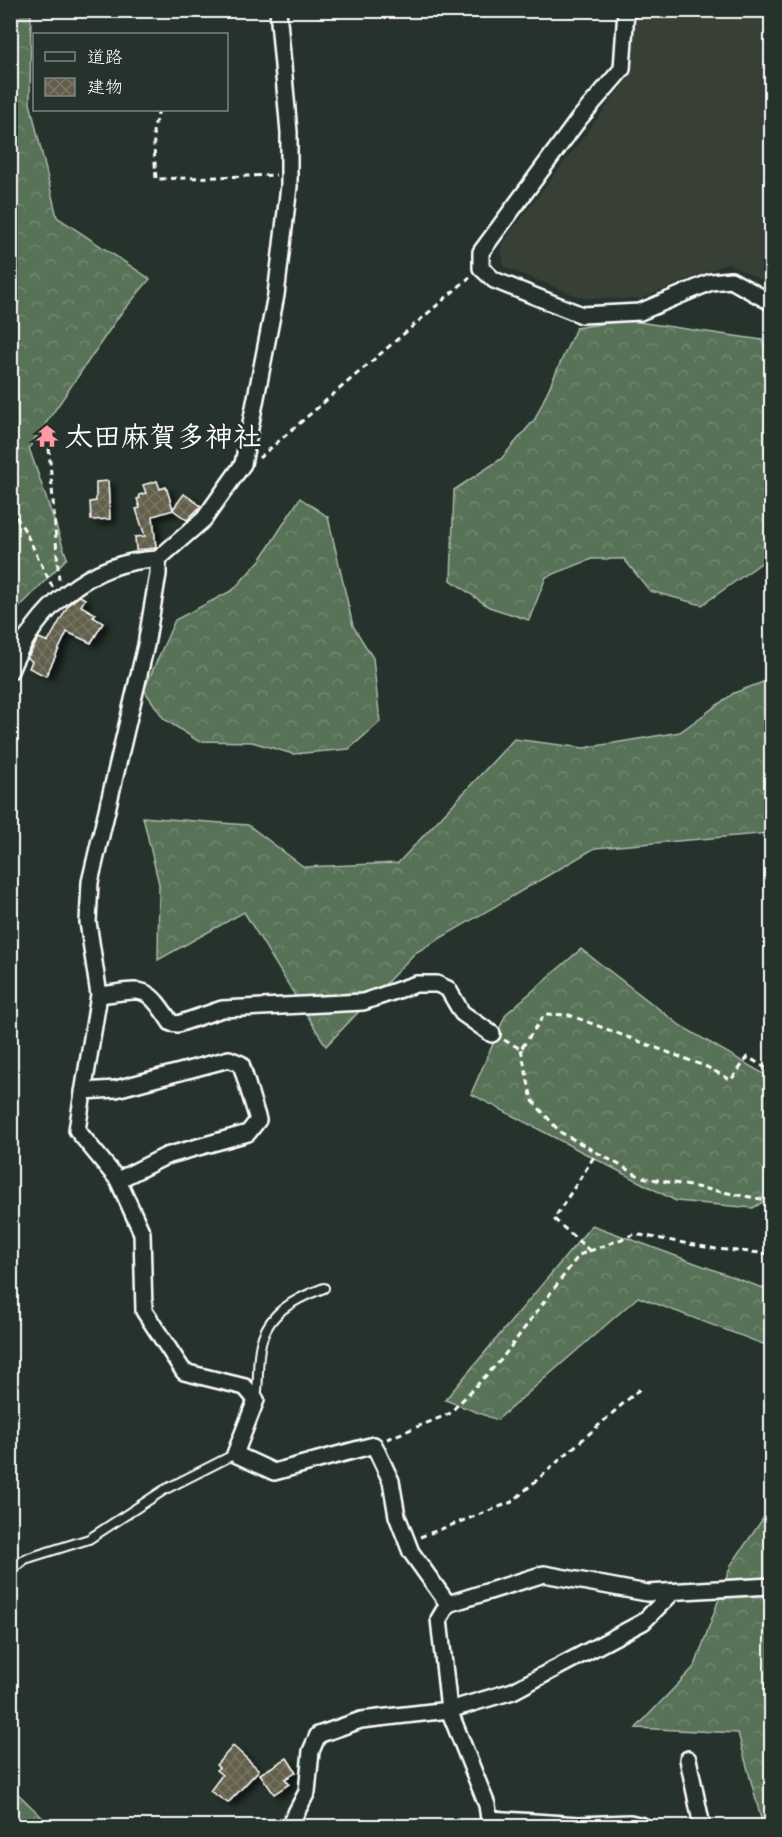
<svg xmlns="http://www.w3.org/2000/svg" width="782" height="1837" viewBox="0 0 782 1837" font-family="Caveat,'Klee One',sans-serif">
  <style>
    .built { fill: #384036 }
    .forest { fill: url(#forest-crowns); stroke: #acb8ac; stroke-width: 1.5 }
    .building { fill: url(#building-cross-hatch); stroke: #fff; stroke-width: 1.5; filter: url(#shadow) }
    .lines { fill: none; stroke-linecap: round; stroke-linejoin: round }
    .lane-casing { stroke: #fff; stroke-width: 12 }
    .street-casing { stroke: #fff; stroke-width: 20 }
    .path { stroke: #fff; stroke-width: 3; stroke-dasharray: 6 4.5; stroke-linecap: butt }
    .lane { stroke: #26332d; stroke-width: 8 }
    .street { stroke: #26332d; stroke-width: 15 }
    .labels { text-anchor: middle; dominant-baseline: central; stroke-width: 6; stroke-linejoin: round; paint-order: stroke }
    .poi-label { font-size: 28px; font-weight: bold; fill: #fff; stroke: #26332d; text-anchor: start }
  </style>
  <defs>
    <pattern id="forest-crowns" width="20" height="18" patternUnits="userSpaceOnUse" patternTransform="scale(1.5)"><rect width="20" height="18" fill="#597258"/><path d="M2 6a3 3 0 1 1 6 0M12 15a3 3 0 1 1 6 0" fill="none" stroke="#728771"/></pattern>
    <pattern id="building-cross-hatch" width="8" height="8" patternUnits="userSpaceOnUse" patternTransform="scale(1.5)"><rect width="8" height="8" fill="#625e4b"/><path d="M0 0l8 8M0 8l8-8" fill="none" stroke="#7a7666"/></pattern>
    <filter id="shadow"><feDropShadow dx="6" dy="4" stdDeviation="3" flood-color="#0009"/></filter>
  </defs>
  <rect width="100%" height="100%" fill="#26332d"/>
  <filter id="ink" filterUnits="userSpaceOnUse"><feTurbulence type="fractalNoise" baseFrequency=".0167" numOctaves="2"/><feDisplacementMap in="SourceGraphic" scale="12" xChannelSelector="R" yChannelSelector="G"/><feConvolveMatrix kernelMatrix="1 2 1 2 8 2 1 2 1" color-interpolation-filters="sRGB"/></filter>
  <g filter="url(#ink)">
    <path class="built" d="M634,11H771V285L728,263L640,299L583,298L504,267L501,245L632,73Z"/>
    <path class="forest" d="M31,11L30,103L57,217L150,279L119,316L29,448L67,558L11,616L10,11Z
      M624,320L762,340L772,368L771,556L702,605L650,591L624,559H592L546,577L529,620L489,607L451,580L454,490L501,459L535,419L576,328Z
      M300,498L328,517L353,626L373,658L380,722L349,749L293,754L252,742L198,741L164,719L144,690L175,620L233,590L261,559Z
      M771,679V833L595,848L415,953L326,1046L244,912L158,960L159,884L143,817L248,825L304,867L398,863L514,739L584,748L680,732L734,693Z
      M581,949L681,1026L771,1078V1197L753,1208L676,1201L471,1094L506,1014Z
      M592,1225L771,1291V1347L638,1297L497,1420L445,1400Z
      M771,1507V1826H763L738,1733L636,1728L695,1666L731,1565Z
      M10,1787H11L51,1826H11Z"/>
    <path class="building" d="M108,481L110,519L91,520L90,502L96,501V482Z
      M157,481L160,489L166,487L173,509L184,494L201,506L187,520L173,510L153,516L156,548L136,550L135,537L145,536L136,509L140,508L137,499L140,498L139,495L146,493L143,485Z
      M80,596L85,599L81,606L95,614L93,617L103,623L91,643L67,632L46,676L29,668L32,661L27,658L39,638L48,642L69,604Z
      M233,1746L259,1770L228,1803L210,1791L222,1775L216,1770L219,1768L216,1765Z
      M287,1758L296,1772L285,1779L289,1784L274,1794L260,1774Z"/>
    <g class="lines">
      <g class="lane-casing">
        <path id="lane" d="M256,1399C259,1382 257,1365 260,1348C266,1313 294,1299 324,1288
          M10,1571L25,1559L89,1539L164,1490L235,1454"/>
      </g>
      <g class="street-casing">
        <path id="street" d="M278,10L289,132V186L276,295L243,464L204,519L158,559V574L146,645L90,882L88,922L99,995L77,1130L118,1180L142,1233L144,1311L184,1372L245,1387L256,1400L235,1454L274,1472L374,1445L391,1481L397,1516L411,1552L448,1604L544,1574L647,1593L772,1586
          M626,10L622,69L579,119L481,252V268L494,280L582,315L640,312L711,282L731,280L772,303
          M10,671C35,609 89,561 158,559
          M99,995C145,990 145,983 171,1023L178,1024L222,1009L363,1002L416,984H437L448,989L462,1013L492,1034
          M83,1091L116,1089L229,1059L241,1064L258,1120L248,1133L166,1156L118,1180
          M448,1604L439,1619L449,1710L487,1805L490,1826
          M688,1759L702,1826
          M489,1819L579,1825L630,1823L643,1826
          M289,1826L307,1792L311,1751L318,1735L361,1720L449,1710L513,1691L643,1622L672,1593"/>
      </g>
      <path class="path" d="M159,110L153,130L156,179L276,175
        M10,279L18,301L10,314
        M49,448L59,580
        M259,458L470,277
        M10,508L24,529L53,588
        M504,1040L521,1049L545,1014L569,1015L707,1067L731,1080L748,1057L772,1072
        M521,1049L532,1100L560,1132L641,1177L772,1201
        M590,1251L554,1219L597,1152
        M387,1439L449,1414L500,1361L579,1255L635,1234L716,1249L772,1254
        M420,1537L512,1502L642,1387"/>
      <use href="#lane" class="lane"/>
      <use href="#street" class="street"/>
    </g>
  </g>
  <defs>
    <g id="temple-bare" transform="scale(1.8)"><path d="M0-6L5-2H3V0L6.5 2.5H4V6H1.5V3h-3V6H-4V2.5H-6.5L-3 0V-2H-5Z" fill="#ff9aa2" stroke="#26332d" stroke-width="2.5" paint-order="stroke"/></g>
  </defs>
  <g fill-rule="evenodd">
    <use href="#temple-bare" x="47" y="436"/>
  </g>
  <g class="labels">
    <g class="poi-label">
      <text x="65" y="436">太田麻賀多神社</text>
    </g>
  </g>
  <rect width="782" height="1837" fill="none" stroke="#26332d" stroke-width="36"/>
  <rect x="18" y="18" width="746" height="1801" fill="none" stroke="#fff" stroke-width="2" filter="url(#ink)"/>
  <rect x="33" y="33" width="195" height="78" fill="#26332d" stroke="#7d8581" stroke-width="1.5"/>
  <rect x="45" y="52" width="30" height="9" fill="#26332d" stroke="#7d8581" stroke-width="1.5"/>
  <text x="87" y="63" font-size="18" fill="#ffffff">道路</text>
  <rect x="45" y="78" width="30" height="18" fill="url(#building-cross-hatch)" stroke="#7d8581" stroke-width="1.5"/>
  <text x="87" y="93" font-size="18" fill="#ffffff">建物</text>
</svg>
